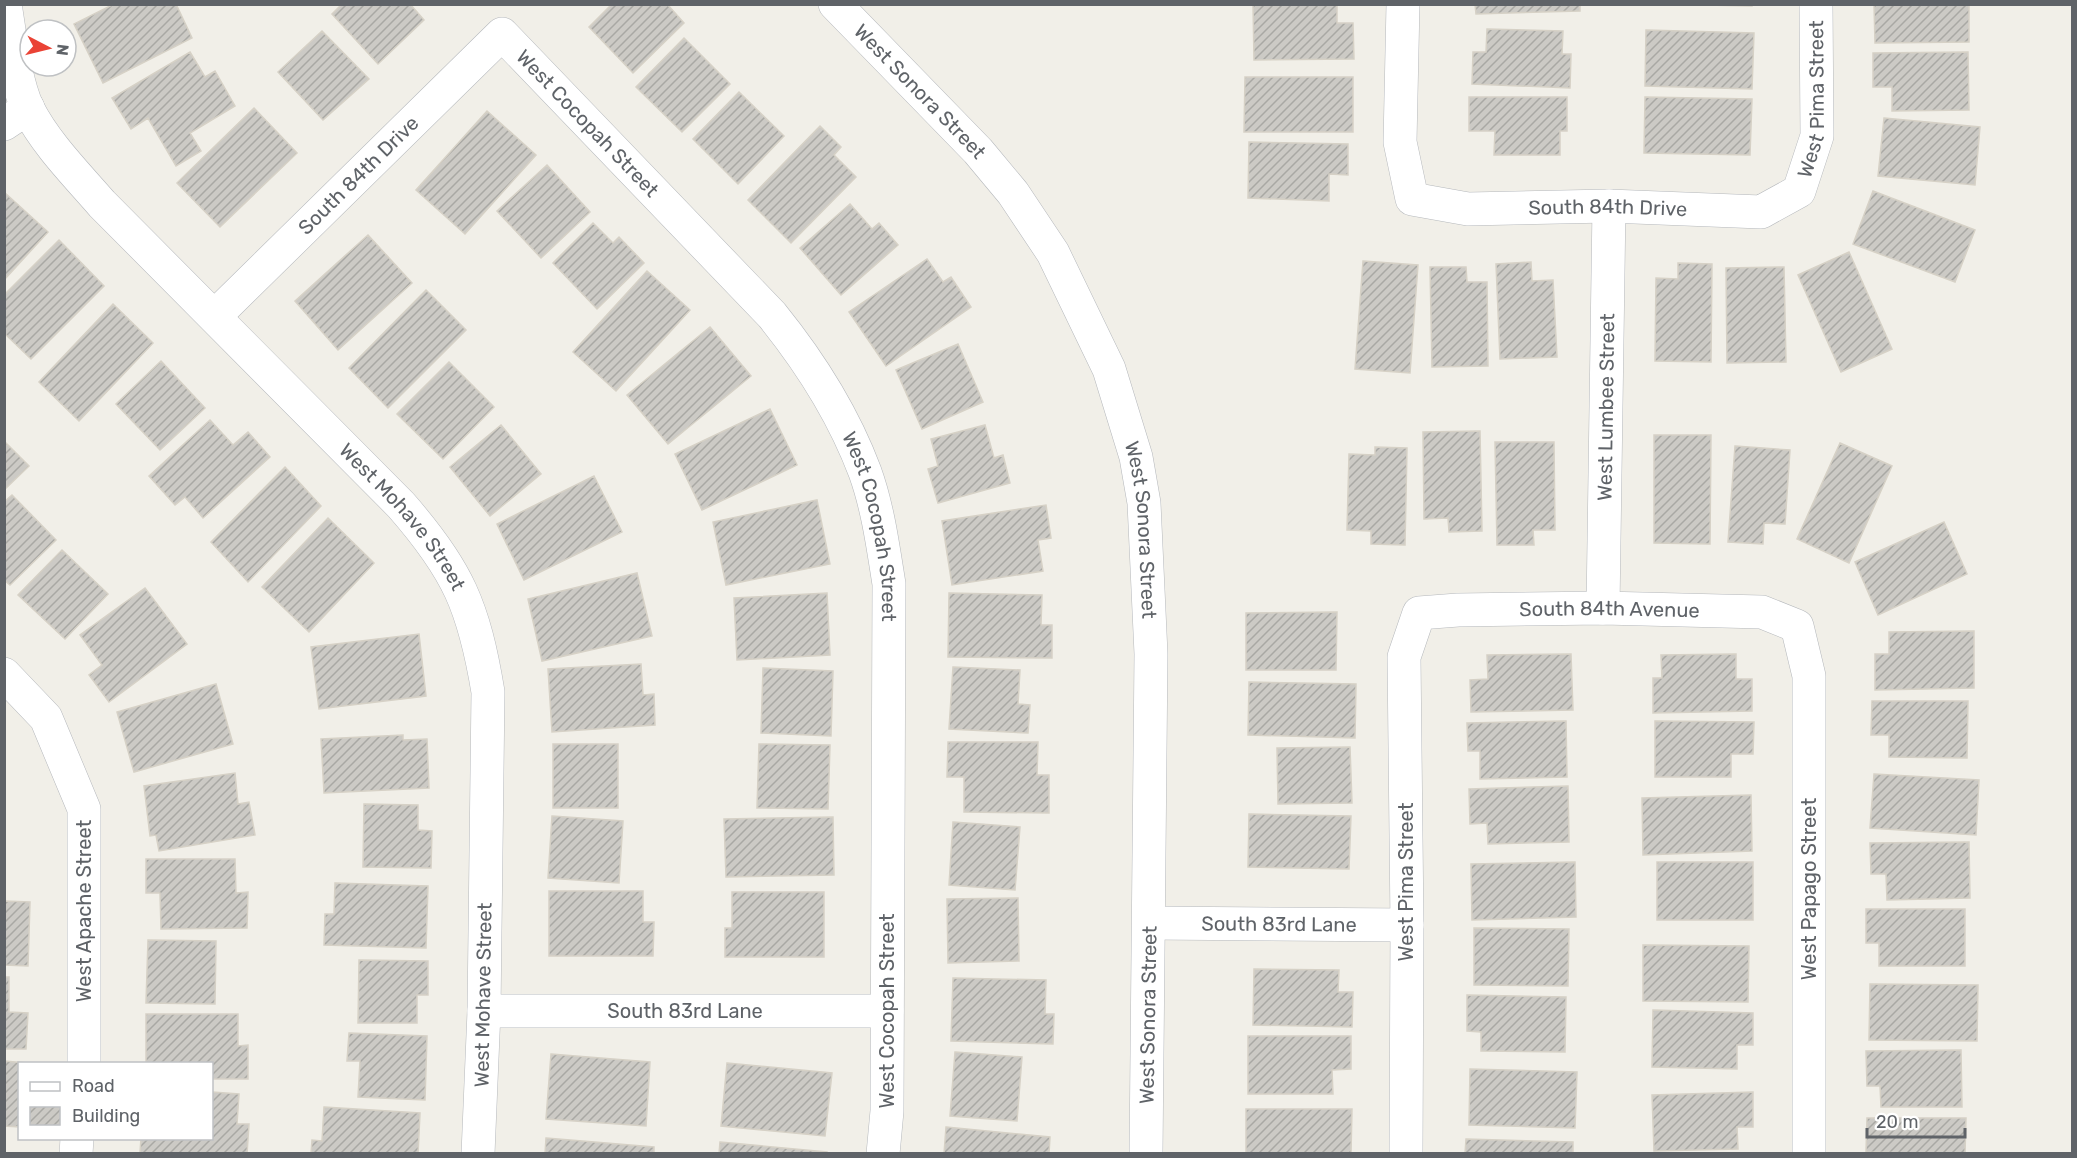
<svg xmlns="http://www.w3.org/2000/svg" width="2077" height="1158" viewBox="0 0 2077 1158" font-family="Rubik,sans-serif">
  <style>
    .building { fill: url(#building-hatch); stroke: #d6d1c6; stroke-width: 1.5 }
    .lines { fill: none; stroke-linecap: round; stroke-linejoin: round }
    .minor-casing { stroke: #b5b8bc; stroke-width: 34 }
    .tertiary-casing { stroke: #b5b8bc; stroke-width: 34 }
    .minor { stroke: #fff; stroke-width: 33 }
    .tertiary { stroke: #fff; stroke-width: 33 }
    .labels { text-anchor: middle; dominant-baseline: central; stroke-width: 5; stroke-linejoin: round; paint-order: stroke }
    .street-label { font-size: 20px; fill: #5f6368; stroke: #fff }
  </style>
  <defs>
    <pattern id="building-hatch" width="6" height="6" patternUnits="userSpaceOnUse" patternTransform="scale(1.5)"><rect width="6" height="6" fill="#cccac5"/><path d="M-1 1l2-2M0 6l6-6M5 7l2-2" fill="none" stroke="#a9a8a4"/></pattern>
  </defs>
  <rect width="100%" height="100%" fill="#f1efe8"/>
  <path class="building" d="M114,4H176L192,38L103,83L74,24Z
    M342,4H410L424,20L378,64L332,14Z
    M612,4H667L684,23L633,73L589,27Z
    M1253,4H1337V23H1353L1354,59L1254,60Z
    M1475,4H1580V11L1476,14Z
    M1657,4H1752V6Z
    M1874,4H1969V42L1875,43Z
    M1487,29L1563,31L1562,54H1571L1570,88L1472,84L1473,52H1486Z
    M1646,30L1754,33L1752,89L1645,86Z
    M322,31L369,79L323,120L278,72Z
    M684,38L730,84L682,132L636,87Z
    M190,52L205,77L215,71L235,106L190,133L201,151L176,166L148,118L131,129L112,98Z
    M1968,52L1969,110L1892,111V87H1873V53Z
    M1245,77H1353V132H1244Z
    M739,92L784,136L738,184L693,139Z
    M1469,97H1567V131H1560V155H1494L1495,131H1469Z
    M1645,97L1752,99L1750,155L1644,153Z
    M254,108L297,153L220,227L177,183Z
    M487,111L536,155L465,234L416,190Z
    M1884,118L1980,127L1975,185L1878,176Z
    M820,126L841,147L834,155L856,177L791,243L748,200Z
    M1249,142L1348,144V175L1329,174V201L1248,198Z
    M547,165L590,212L541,258L497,211Z
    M1873,191L1975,230L1955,282L1853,244Z
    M4,192L48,232L4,280Z
    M850,204L872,229L879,223L898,245L841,295L800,248Z
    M593,223L613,243L619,237L644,263L597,309L553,263Z
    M368,235L412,283L338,350L295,301Z
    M59,240L104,286L31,359L4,333V295Z
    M1849,252L1892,349L1841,372L1798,275Z
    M927,259L943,282L951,277L971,307L886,366L849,312Z
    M1363,261L1418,265L1410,373L1355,369Z
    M1531,262L1532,281L1553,280L1557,357L1500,359L1496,264Z
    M1678,263L1712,264L1711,362L1655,361L1656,278L1678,279Z
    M1430,267H1466L1467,282H1487L1488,366L1432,367Z
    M1784,267L1786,362L1727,363L1726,268Z
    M647,271L690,310L616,391L573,352Z
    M426,290L466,330L388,408L349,368Z
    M113,304L153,343L79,421L39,382Z
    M710,327L751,376L668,444L627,395Z
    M958,344L983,402L922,429L896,370Z
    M161,361L205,408L160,450L116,404Z
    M449,362L494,407L443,459L397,414Z
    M770,409L797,465L702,510L675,454Z
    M210,420L233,445L248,432L270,457L203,518L185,497L175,505L149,476Z
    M501,425L541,474L490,516L450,467Z
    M985,425L994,458L1003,455L1010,483L938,503L928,469L938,466L931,439Z
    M1480,431L1482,531L1449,532L1448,518L1424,519L1423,432Z
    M1654,435H1711L1710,544L1654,543Z
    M4,441L29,466L4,490Z
    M1495,442H1554L1555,530H1533L1534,545H1497Z
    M1840,443L1892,466L1849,563L1797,539Z
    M1735,446L1790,450L1785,524L1764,523L1763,544L1728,542Z
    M1375,447L1407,448L1405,545L1371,544V531L1347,530L1349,454L1375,455Z
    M285,467L321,506L248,582L211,542Z
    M594,476L622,532L524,580L497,524Z
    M12,495L56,540L10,585L4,580V502Z
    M817,500L830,564L726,585L713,522Z
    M1046,505L1051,538L1038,540L1043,571L952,585L942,521Z
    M328,518L374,563L309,632L262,587Z
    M1944,522L1967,574L1878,615L1855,562Z
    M62,550L108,594L65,639L18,595Z
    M637,573L652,636L542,661L528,599Z
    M145,588L187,644L109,702L89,675L102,665L80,635Z
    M827,593L830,655L737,660L734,598Z
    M949,593L1042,595L1041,625H1052V658L948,657Z
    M1337,612L1336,670H1246V613Z
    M1974,631V688L1875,690V654H1889V632Z
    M419,634L426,696L319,709L311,647Z
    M1571,654L1573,710L1471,712L1470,680L1488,679L1487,655Z
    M1736,654V679H1752V711L1653,713V678H1662L1661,655Z
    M641,664L643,695L654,694L655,725L552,732L548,669Z
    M953,667L1020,670L1018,704L1030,705L1028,733L949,729Z
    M763,668L833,671L831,736L761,733Z
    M1249,682L1356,684L1355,738L1248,735Z
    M216,684L233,744L134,772L117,712Z
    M1872,701H1968L1967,758L1889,757V735H1871Z
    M1566,721L1567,777L1480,779V751H1468L1467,723Z
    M1655,721L1754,722L1753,754H1731V777H1655Z
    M403,735V740L427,739L429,788L324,793L321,739Z
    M948,742H1038L1037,775H1049V813L964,812V777H947Z
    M553,744H618V808H553Z
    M759,744L830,745L828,809L757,808Z
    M1350,747L1352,803L1278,804L1277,748Z
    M235,773L238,804L249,802L255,835L159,851L156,835L150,836L144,786Z
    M1874,774L1979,780L1976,835L1870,828Z
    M1568,786L1569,842L1488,844L1487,823L1470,824L1469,789Z
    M1751,795L1752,851L1643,855L1642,798Z
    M364,804L418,805V830L432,831L431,868L363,867Z
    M1249,814L1351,816L1349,869L1248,867Z
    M552,816L623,821L619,883L548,878Z
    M833,817L834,875L726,877L724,819Z
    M953,822L1020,827L1015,890L949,885Z
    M1969,842L1970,898L1887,900L1886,874H1871L1870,843Z
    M146,859H235L236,893L248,892L247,928L161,929L160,893H146Z
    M1575,862L1576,917L1472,920L1471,864Z
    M1657,862H1753V920H1657Z
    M335,883L428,886L426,948L324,945L325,914H334Z
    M549,891H643V922H654L653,956H549Z
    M732,892H824V957H725V928H732Z
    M1018,898L1019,961L948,963L947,899Z
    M4,901L30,902L28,966L4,965Z
    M1866,909H1965V966H1879V943H1866Z
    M1474,928L1569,929L1568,986L1474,985Z
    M148,940L216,941L215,1004L146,1003Z
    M1643,945L1749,946L1748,1002L1643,1001Z
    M359,960L428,961V995H417V1023H358Z
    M1254,969L1339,970L1338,992H1353L1352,1027L1253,1025Z
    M4,977H9V1012L28,1013L26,1049H4Z
    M953,978L1046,980L1045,1014H1054L1053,1044L951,1041Z
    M1870,984L1978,985L1977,1041L1869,1040Z
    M1467,995L1566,997L1565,1052L1481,1051V1032L1467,1031Z
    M1653,1010L1753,1013V1045H1737V1069L1652,1067Z
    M146,1014H238V1046L248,1045V1079H212V1064H146Z
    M349,1033L427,1036L425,1100L358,1097L360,1061H347Z
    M1248,1036H1351V1069L1332,1070L1333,1094H1248Z
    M1961,1050L1962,1107H1881L1880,1086H1867L1866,1051Z
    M955,1052L1022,1057L1017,1121L950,1116Z
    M551,1054L650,1062L646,1126L546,1119Z
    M4,1061L27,1063L20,1064V1127L4,1126Z
    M727,1063L832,1073L825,1136L721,1126Z
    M1470,1069L1577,1072L1575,1128L1469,1125Z
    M212,1092L239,1094L237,1124H249L247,1154L140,1153L141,1138H212Z
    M1753,1092V1127H1737L1738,1149L1654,1151L1652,1095Z
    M324,1107L420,1113L418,1154H311L312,1140L322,1141Z
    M1246,1109H1352L1351,1154H1246Z
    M1867,1118H1966L1965,1154L1866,1152Z
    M946,1127L1050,1137L1049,1154H944Z
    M546,1138L654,1147V1154H545Z
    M1466,1139L1573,1142V1154H1465Z
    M720,1142L827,1152V1154H719Z"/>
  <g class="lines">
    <g class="minor-casing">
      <g id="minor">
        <path id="s1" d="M5,4C10,34 15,82 28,109C46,144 76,174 102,204L401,505C458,570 474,607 488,692L484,1011L478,1154"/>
        <path id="s2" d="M1403,4L1400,142L1412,199L1468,209L1609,206L1761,212L1799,191L1817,136L1816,4"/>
        <path d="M4,124L28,108"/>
        <path id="s3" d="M215,316L502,34L772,315C810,362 844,416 865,472C878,508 883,547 889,584L887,1111L883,1154"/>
        <path id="s4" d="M1603,608L1609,206"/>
        <path d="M4,674L46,718L84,809V1064"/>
        <path id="s5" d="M1150,923L1407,925"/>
        <path id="s6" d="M484,1011H887"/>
        <path d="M76,1154L77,1138"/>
        <path id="s7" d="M1406,1154L1407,925L1404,657L1419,613L1458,610L1603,608L1762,612L1797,626L1809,676V1154"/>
      </g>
    </g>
    <g class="tertiary-casing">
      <g id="tertiary">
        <path id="s8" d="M835,4L978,151L1013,193L1053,253L1109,369L1136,457L1144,503L1151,654L1146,1154"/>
      </g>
    </g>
    <use href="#minor" class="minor"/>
    <use href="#tertiary" class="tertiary"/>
  </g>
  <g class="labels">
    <g class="street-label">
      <text stroke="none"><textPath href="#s8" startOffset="122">West Sonora Street</textPath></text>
      <text stroke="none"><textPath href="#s2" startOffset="684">West Pima Street</textPath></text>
      <text stroke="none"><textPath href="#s3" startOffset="526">West Cocopah Street</textPath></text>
      <text stroke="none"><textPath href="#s3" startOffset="201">South 84th Drive</textPath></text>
      <text stroke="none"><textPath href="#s2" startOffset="393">South 84th Drive</textPath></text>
      <text stroke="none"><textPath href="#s4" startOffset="201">West Lumbee Street</textPath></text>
      <text stroke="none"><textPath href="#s1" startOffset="663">West Mohave Street</textPath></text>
      <text stroke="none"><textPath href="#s3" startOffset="1030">West Cocopah Street</textPath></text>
      <text stroke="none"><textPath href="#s8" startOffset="626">West Sonora Street</textPath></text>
      <text stroke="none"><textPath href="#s7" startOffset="734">South 84th Avenue</textPath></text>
      <text transform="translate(1406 882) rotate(-90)">West Pima Street</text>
      <text transform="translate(1809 889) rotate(-90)">West Papago Street</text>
      <text transform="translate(84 911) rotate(-90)">West Apache Street</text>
      <text stroke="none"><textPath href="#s5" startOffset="129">South 83rd Lane</textPath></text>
      <text transform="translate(483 995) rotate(-89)">West Mohave Street</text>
      <text stroke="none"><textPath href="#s6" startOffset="201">South 83rd Lane</textPath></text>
      <text transform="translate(887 1011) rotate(-90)">West Cocopah Street</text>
      <text transform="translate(1148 1015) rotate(-89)">West Sonora Street</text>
    </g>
  </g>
  <rect width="2077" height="1158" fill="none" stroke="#5f6368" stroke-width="12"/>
  <rect x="18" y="1062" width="195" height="78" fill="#ffffff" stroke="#bfc1c3" stroke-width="1.5"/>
  <rect x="30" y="1082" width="30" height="9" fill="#ffffff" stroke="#bfc1c3" stroke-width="1.5"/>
  <text x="72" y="1092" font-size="18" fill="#5f6368">Road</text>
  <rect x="30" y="1107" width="30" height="18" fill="url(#building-hatch)" stroke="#bfc1c3" stroke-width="1.5"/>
  <text x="72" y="1122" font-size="18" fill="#5f6368">Building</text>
  <g transform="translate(48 48) rotate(97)"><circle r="28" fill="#ffffff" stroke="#bfc1c3" stroke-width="1.5"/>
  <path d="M0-4.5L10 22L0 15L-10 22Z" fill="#ea4335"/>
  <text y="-9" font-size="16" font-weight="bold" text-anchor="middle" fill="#5f6368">N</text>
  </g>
  <path d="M1867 1128v9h98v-9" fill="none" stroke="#5f6368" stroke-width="3"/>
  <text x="1876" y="1128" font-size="18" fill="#5f6368" stroke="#ffffff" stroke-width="4.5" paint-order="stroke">20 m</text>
</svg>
